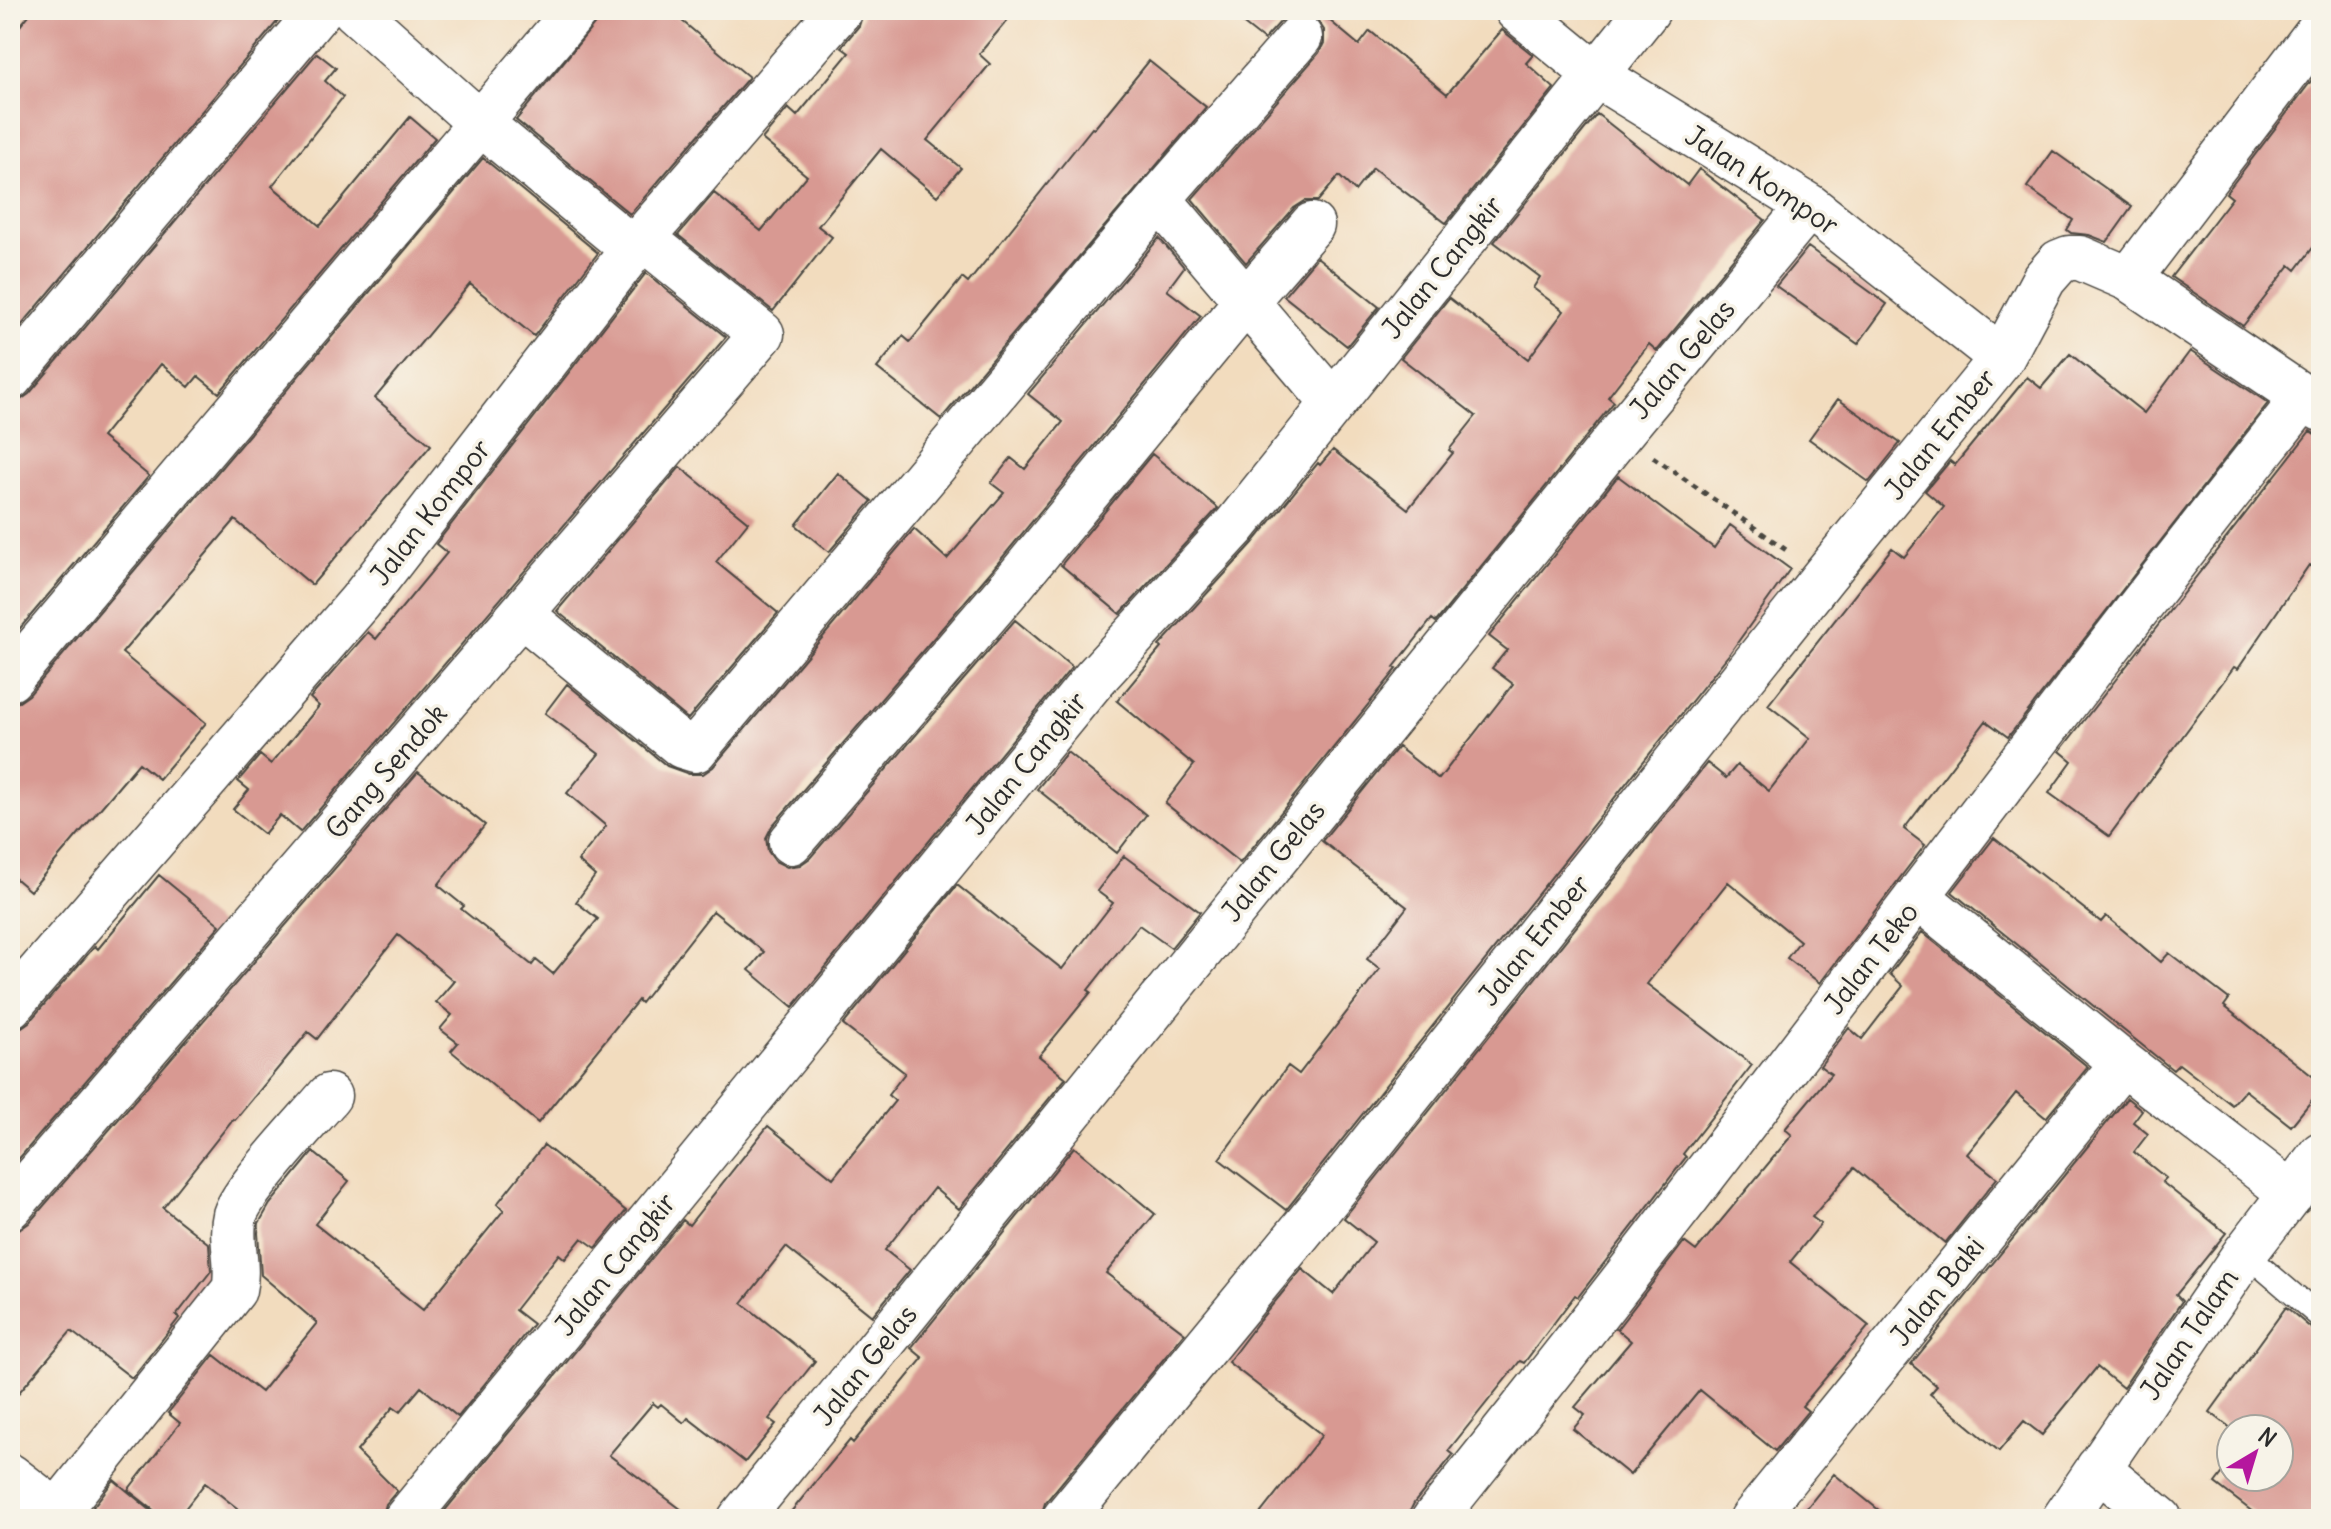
<svg xmlns="http://www.w3.org/2000/svg" width="2331" height="1529" viewBox="0 0 2331 1529" font-family="Delius,sans-serif">
  <style>
    .building { fill: #d89992 }
    .lines { fill: none; stroke-linecap: round; stroke-linejoin: round }
    .service-casing { stroke: #494641; stroke-width: 25 }
    .minor-casing { stroke: #494641; stroke-width: 47 }
    .tertiary-casing { stroke: #494641; stroke-width: 47 }
    .path { stroke: #494641; stroke-width: 5; stroke-dasharray: 6 6; stroke-linecap: butt }
    .service { stroke: #fff; stroke-width: 22 }
    .minor { stroke: #fff; stroke-width: 44 }
    .tertiary { stroke: #fff; stroke-width: 44 }
    .labels { text-anchor: middle; dominant-baseline: central; stroke-width: 7; stroke-linejoin: round; paint-order: stroke }
    .street-label { font-size: 28px; fill: #2b2b2b; stroke: #f7f3e8 }
  </style>
  <rect width="100%" height="100%" fill="#f7f3e8"/>
  <filter id="ink" filterUnits="userSpaceOnUse"><feTurbulence type="fractalNoise" baseFrequency=".0125" numOctaves="2"/><feDisplacementMap in="SourceGraphic" scale="16" xChannelSelector="R" yChannelSelector="G"/><feConvolveMatrix kernelMatrix="1 2 1 2 8 2 1 2 1" color-interpolation-filters="sRGB"/></filter>
  <filter id="wash" filterUnits="userSpaceOnUse"><feTurbulence type="fractalNoise" baseFrequency=".006" numOctaves="4" result="noise"/><feDisplacementMap in="SourceGraphic" scale="32" xChannelSelector="R" yChannelSelector="G"/><feGaussianBlur stdDeviation="1.8" result="paint"/><feColorMatrix in="noise" values="0 0 0 0 0 0 0 0 0 0 0 0 0 0 0 0 0 1.4 0 .05"/><feComposite in="paint" operator="in"/></filter>
  <g filter="url(#wash)">
    <rect width="100%" height="100%" fill="#f2dcbe"/>
    <g id="blocks">
      <path class="building" d="M33,10H287L10,339V38Z
        M606,10H669L749,77L630,214L516,120Z
        M864,10H1016L979,54L990,64L927,140L961,168L937,196L881,149L818,226L832,237L773,311L678,235L714,193L761,231L807,176L762,139L788,108L797,116L849,53L841,47L859,26Z
        M1226,10H1317L1359,45L1370,31L1447,94L1502,30L1533,55L1526,63L1554,88L1446,223L1373,168L1355,191L1339,176L1318,201H1305L1294,208L1246,263L1192,199L1319,53L1324,43V30L1316,18L1304,12L1293,13L1281,21L1264,40Z
        M317,53L336,68L325,81L343,97L272,186L320,226L410,117L435,138L219,393L198,376L189,387L161,364L102,437L149,476L10,640V402L19,401L29,394Z
        M1149,61L1206,107L941,419L877,368L903,336L910,342L962,278L968,283L1092,128L1094,129Z
        M2321,68V237L2296,270L2290,265L2243,326L2171,277L2232,198L2226,193Z
        M1597,114L1687,185L1699,169L1765,220L1657,351L1649,344L1608,397L1614,402L1436,622L1432,619L1394,667L1397,669L1240,863L1165,803L1194,765L1117,701L1161,648L1159,646L1253,543L1318,463L1320,465L1333,450L1408,509L1453,453L1449,450L1476,416L1401,358L1449,298L1528,359L1564,311L1533,288L1540,277L1494,242Z
        M2053,151L2132,207L2107,242L2089,235L2071,233L2067,230L2073,220L2027,187Z
        M483,158L598,253L534,336L470,284L375,398L431,445L312,585L235,520L122,653L206,723L159,779L139,763L30,891L10,874V703L19,702L29,695Z
        M1159,238L1184,267L1167,290L1201,316L993,569L772,826L766,838L768,851L775,861L787,867L800,865L810,858L1015,620L1072,667L793,1007L749,970L764,952L713,911L641,1003L638,1000L538,1123L451,1051L458,1043L440,1029L452,1015L436,1002L454,981L398,935L317,1039L308,1032L235,1120L233,1119L163,1208L209,1244L211,1271L176,1316L179,1318L132,1378L71,1331L10,1403V1231L19,1230L29,1223L418,772L485,825L438,885L464,906L461,909L532,965L536,960L553,974L598,919L576,902L595,876L578,861L606,826L567,793L599,754L545,713L567,684L667,766L689,774H703L713,767L914,529L947,559L1004,493L991,483L1011,458L1025,469L1063,422L1028,394Z
        M1808,247L1887,304L1858,344L1776,286Z
        M1317,257L1379,307L1347,346L1284,296Z
        M646,273L726,337L300,832L280,815L264,834L233,809L249,790L238,781L260,755L271,764L319,706L310,698L368,632L376,639L447,553L436,544Z
        M2190,351L2268,403L2008,737L1986,721L1904,829L1925,845L1820,983L1787,958L1800,941L1728,882L1647,984L1752,1065L1683,1154L1686,1157L1578,1297L1575,1295L1524,1363L1520,1361L1448,1451L1453,1455L1414,1503L1406,1519H1256L1322,1435L1228,1362L1259,1321L1302,1269L1333,1294L1374,1242L1344,1218L1707,763L1726,778L1737,765L1769,791L1810,738L1768,705L1892,548L1904,557L1944,507L1925,491L1950,461L1955,465L2027,377L2041,388L2070,354L2144,413Z
        M1838,399L1900,443L1869,482L1809,439Z
        M2310,431L2321,438V574L2309,565L2238,669L2234,667L2109,836L2049,793L2072,761L2060,751Z
        M1152,454L1218,508L1120,614L1061,565Z
        M680,467L748,522L716,562L778,613L688,719L557,611Z
        M838,473L872,501L829,552L796,525Z
        M1618,476L1714,548L1730,525L1790,569L1730,653L1286,1210L1219,1159L1288,1066L1299,1074L1380,969L1367,959L1407,907L1322,841L1398,747L1439,779L1513,684L1492,668L1507,650L1489,636Z
        M1067,752L1146,815L1117,853L1037,789Z
        M1994,838L2101,922L2106,916L2161,962L2169,953L2229,999L2224,1006L2321,1083V1089L2291,1126L2245,1090L2232,1105L2179,1064L2173,1070L1952,892Z
        M1124,856L1200,912L1171,948L1139,925L1088,990L1091,992L1039,1056L1066,1078L959,1209L934,1188L885,1250L910,1270L872,1316L786,1247L742,1303L815,1361L769,1419L776,1424L745,1462L688,1418L684,1423L661,1404L658,1407L653,1403L609,1455L694,1519H438L683,1220L689,1225L768,1126L833,1178L895,1101L888,1095L905,1073L843,1025L957,885L1062,969L1113,903L1097,891Z
        M159,875L220,925L10,1169V1030L19,1029L29,1022L95,946L98,949Z
        M1922,932L2088,1067L2046,1118L2016,1093L1967,1154L1997,1178L1945,1243L1854,1168L1812,1217L1821,1224L1790,1262L1869,1326L1802,1406L1808,1411L1775,1451L1700,1390L1630,1475L1573,1429L1585,1415L1575,1407L1631,1341L1617,1329L1684,1242L1696,1251L1792,1135L1785,1129L1831,1074L1820,1066L1849,1028L1862,1039L1903,986L1890,974Z
        M2127,1098L2142,1110L2133,1122L2148,1134L2134,1152L2166,1178L2162,1182L2226,1233L2176,1295L2182,1301L2123,1388L2097,1367L2042,1435L2024,1421L1999,1451L1930,1394L1937,1386L1911,1364Z
        M544,1145L626,1211L596,1248L582,1238L565,1259L559,1254L515,1310L533,1324L458,1417L421,1387L400,1412L393,1407L357,1451L397,1491L386,1504L382,1519H251L205,1483L177,1519H165L128,1490L180,1423L168,1413L214,1355L261,1392L317,1323L261,1275L258,1233L259,1223L270,1204L313,1152L349,1181L315,1224L423,1310L504,1210L497,1204Z
        M1074,1147L1155,1214L1106,1273L1185,1333L1045,1503L1040,1519H785L850,1440L853,1443L923,1358L911,1348Z
        M2286,1307L2312,1329L2321,1332V1519H2262L2215,1483L2231,1462V1477H2279V1429H2232L2210,1412Z
        M1834,1474L1890,1519H1798Z
        M114,1480L161,1519H107L93,1507Z"/>
    </g>
  </g>
  <g filter="url(#ink)">
    <use href="#blocks" fill-opacity="0" stroke="#494641" stroke-width="2"/>
    <g class="lines">
      <g class="service-casing">
        <path id="service" d="M2245,1253L2321,1318"/>
      </g>
      <g class="minor-casing">
        <path id="minor" d="M354,10L479,122L633,249
          M1517,10L1596,75L1809,206L2002,358
          M1159,199L1332,402
          M2129,279L2321,27
          M10,378L320,10
          M521,614L682,746L695,750L1159,199L1300,37
          M10,679L576,10
          M791,842L1012,585L1246,301L1312,225
          M1918,897L2123,1063L2292,1194
          M10,1006L360,602L633,249L840,10
          M10,1207L762,334L644,239
          M2098,1468L2160,1519
          M57,1512L234,1290C240,1265 229,1239 235,1215C243,1189 308,1121 329,1096
          M406,1519L1095,678L1235,526L1648,10
          M740,1519L1620,434L1809,206
          M1064,1519L1328,1198L1824,576L2002,358L2044,279L2059,262L2069,258H2080L2129,279L2321,409
          M1434,1519C1732,1150 2010,766 2305,396
          M1752,1519L2123,1063
          M2064,1519L2245,1253L2321,1154"/>
      </g>
      <g class="tertiary-casing">
        <path id="tertiary" d="M10,1476L66,1519"/>
      </g>
      <path class="path" d="M1653,457L1789,552"/>
      <use href="#service" class="service"/>
      <use href="#minor" class="minor"/>
      <use href="#tertiary" class="tertiary"/>
    </g>
  </g>
  <g class="labels">
    <g class="street-label">
      <text transform="translate(1762 180) rotate(33)">Jalan Kompor</text>
      <text transform="translate(1442 267) rotate(-51)">Jalan Cangkir</text>
      <text transform="translate(1682 359) rotate(-50)">Jalan Gelas</text>
      <text transform="translate(1940 434) rotate(-51)">Jalan Ember</text>
      <text transform="translate(430 512) rotate(-52)">Jalan Kompor</text>
      <text transform="translate(1026 763) rotate(-51)">Jalan Cangkir</text>
      <text transform="translate(386 771) rotate(-49)">Gang Sendok</text>
      <text transform="translate(1273 861) rotate(-51)">Jalan Gelas</text>
      <text transform="translate(1534 940) rotate(-51)">Jalan Ember</text>
      <text transform="translate(1871 958) rotate(-52)">Jalan Teko</text>
      <text transform="translate(615 1264) rotate(-51)">Jalan Cangkir</text>
      <text transform="translate(1937 1291) rotate(-51)">Jalan Baki</text>
      <text transform="translate(2189 1334) rotate(-56)">Jalan Talam</text>
      <text transform="translate(865 1365) rotate(-51)">Jalan Gelas</text>
    </g>
  </g>
  <rect width="2331" height="1529" fill="none" stroke="#f7f3e8" stroke-width="40"/>
  <g transform="translate(2255 1453) rotate(38)"><circle r="38" fill="#f7f3e8" stroke="#a5a39c" stroke-width="2"/>
  <path d="M0-6L14 30L0 20L-14 30Z" fill="#b5179e"/>
  <text y="-12" font-size="22" font-weight="bold" text-anchor="middle" fill="#2b2b2b">N</text>
  </g>
</svg>
